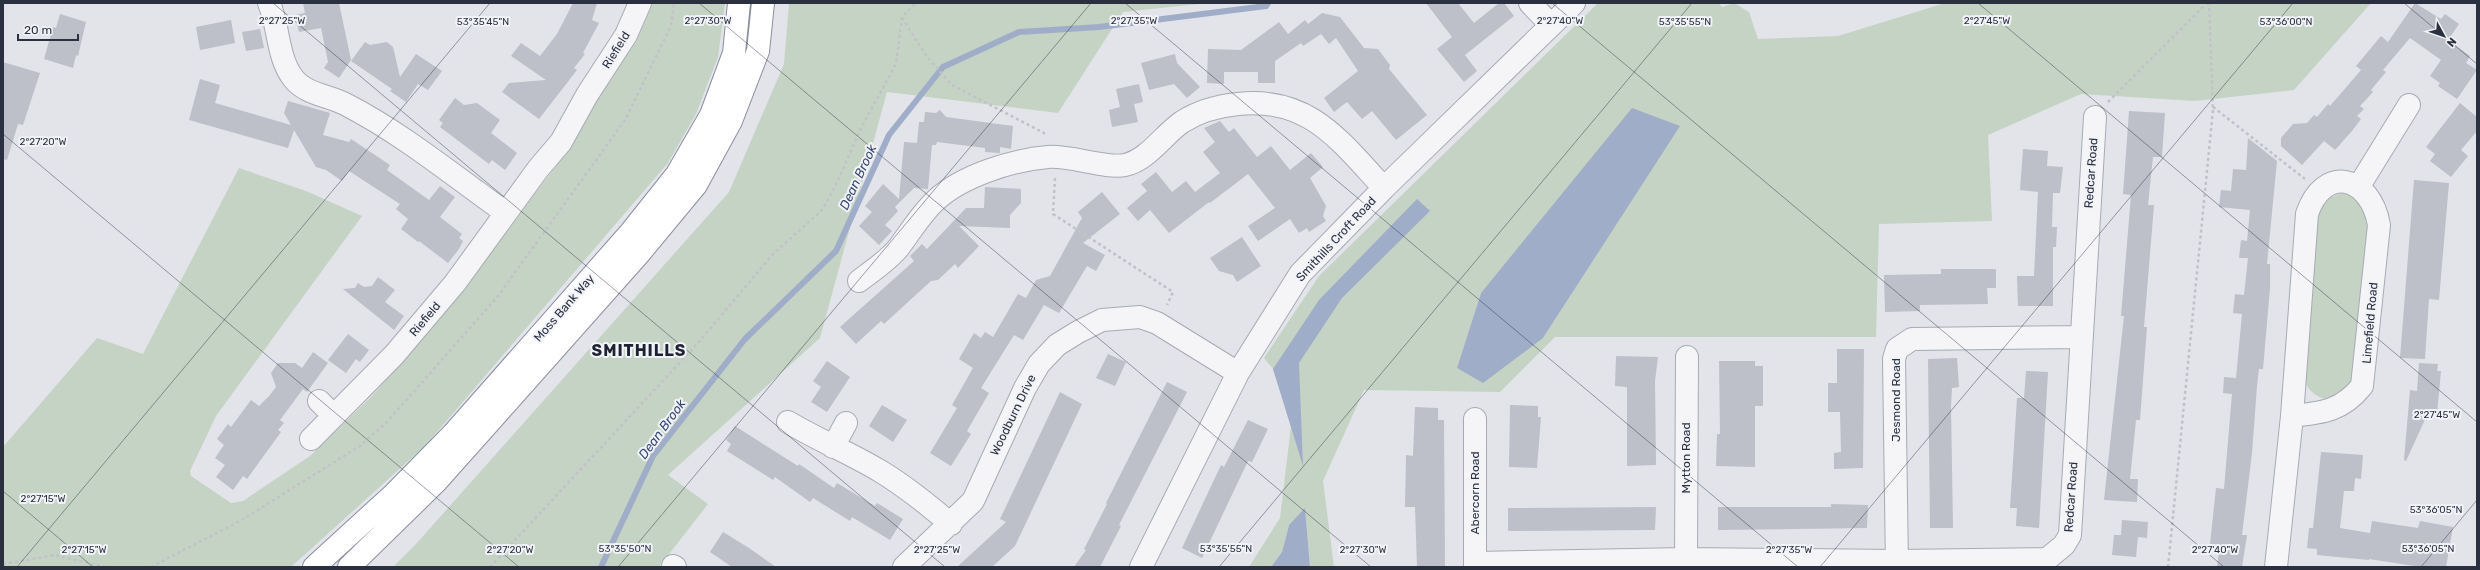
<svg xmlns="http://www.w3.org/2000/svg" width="2480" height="570" viewBox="0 0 2480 570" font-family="Rubik,sans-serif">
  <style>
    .green { fill: #c5d3c4; fill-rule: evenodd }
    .water { fill: #9fadc8 }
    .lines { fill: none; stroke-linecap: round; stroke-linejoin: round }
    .stream { stroke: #9fadc8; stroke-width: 6 }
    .building { fill: #bdbfc9 }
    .minor-casing { stroke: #a7aab4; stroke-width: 24 }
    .highway-casing { stroke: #8a8fa0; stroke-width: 24 }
    .path { stroke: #c0c2c8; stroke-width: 2.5; stroke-dasharray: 3 3; stroke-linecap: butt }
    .minor { stroke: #f5f5f8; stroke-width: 22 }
    .highway { stroke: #fff; stroke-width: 22 }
    .ticks { fill: none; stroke: #2b3041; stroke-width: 1; stroke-opacity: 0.45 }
    .labels { text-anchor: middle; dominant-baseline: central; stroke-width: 4; stroke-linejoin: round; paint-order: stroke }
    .street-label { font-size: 12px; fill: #2b3041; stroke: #f2f3f7 }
    .water-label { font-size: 13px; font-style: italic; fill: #374973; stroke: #f2f3f7 }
    .district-label { font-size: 16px; font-weight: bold; letter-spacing: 1px; fill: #1d2132; stroke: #f2f3f7 }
    .ticks-label { font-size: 10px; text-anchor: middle; fill: #2b3041; stroke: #f2f3f7; stroke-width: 4; stroke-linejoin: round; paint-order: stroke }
  </style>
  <rect width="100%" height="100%" fill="#e2e4ea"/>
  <path class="green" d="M653,3H725L718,57L696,114L668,163L425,446L291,567H3V447L97,338L143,354L239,168L306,191L362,216L216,416L190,471L191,476L231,503L243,501L310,456L370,398L420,342L564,156L591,107L636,42Z
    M789,3H1209L1123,12L1058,113L887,92L820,338L668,475L708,504L659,567H393L416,544L729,192L784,64Z
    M1598,3H1719L1722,7L1734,3L1749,12L1758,39L1838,36L1945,3H2371L2294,90L2195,101L2081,94L1988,135L1992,221L1879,224L1876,337H1555L1500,392L1364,390L1323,481L1334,567H1310L1305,509L1289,525L1282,552L1271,567H1249L1280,518L1291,426L1273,369L1264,358L1319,276ZM1679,126L1543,338L1457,369L1481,293Z
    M2342,193L2358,198L2369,220L2355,380L2350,389L2330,400C2317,398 2309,392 2304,380L2317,216L2326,199Z"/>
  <path class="water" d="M1632,108L1680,126L1543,338L1483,383L1457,368L1481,293Z
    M1417,199L1430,211L1342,298L1299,363L1303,466L1273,369L1319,300Z
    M1305,508L1310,567H1271L1282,552L1289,525Z"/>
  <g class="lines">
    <path class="stream" d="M601,567L653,456L745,339L836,251L889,135L943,67L1019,32L1099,27L1266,6L1268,3"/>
  </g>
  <path class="building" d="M303,3H339L351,60L339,78L324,68L328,62L321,28L299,32L295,15L305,13Z
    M573,3H597L592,20L599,23L583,53L585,54L574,68L577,70L539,119L502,92L509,83L546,80L511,56L521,43L540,56L557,34Z
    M1426,3H1458L1474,23L1499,3H1504L1514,16L1465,55L1477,71L1464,82L1437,49L1452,37Z
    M2415,3L2441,19L2445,14L2459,24L2448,40L2470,56L2466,63L2477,70L2457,99L2438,86L2440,83L2430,76L2441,60L2410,38L2383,70L2386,72L2371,90L2373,92L2360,106L2364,109L2357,116L2361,119L2352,131L2335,150L2324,141L2302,165L2281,146V138L2293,124L2307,123L2314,115L2317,117L2328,104L2330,106L2361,70L2356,66L2381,36L2388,42Z
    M1322,13L1340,17L1364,48L1378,49L1390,65L1389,69L1427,115L1396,140L1372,111L1362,119L1347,102L1334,112L1324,98L1358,71L1336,38L1329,44L1321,34L1303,46L1301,43L1275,61V83H1258V72H1224V84L1207,83L1208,49L1241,50L1279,22L1288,34L1305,20L1308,24Z
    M60,14L86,22L78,56L76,55L73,68L44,59L53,27L56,28Z
    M231,20L235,43L200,50L196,27Z
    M260,29L264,48L246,51L242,32Z
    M365,42L370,45L387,42L393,47L400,77L416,54L442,71L428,90L418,84L406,102L390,91L392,89L351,61Z
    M1175,54L1177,63L1200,87L1187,98L1174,84L1149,90L1141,63Z
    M3,62L40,73L23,125L18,124L7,160L3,159Z
    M200,79L220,85L215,103L291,125L284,113L288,101L330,113L323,135L349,142L351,139L390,165L387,170L429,200L440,186L455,197L440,217L462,234L459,238L463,241L459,249L448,263L419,241L418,242L401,229L408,219L396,209L400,204L349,171L342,181L326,170L316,167L294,130L288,148L189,120Z
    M1139,84L1143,102L1134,104L1138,122L1112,127L1109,110L1120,107L1116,89Z
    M455,98L464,105L477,103L500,120L491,133L517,153L505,170L492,160L489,164L440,127L443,123L439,120Z
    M2460,103L2477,117V131L2461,150L2468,156L2451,177L2430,161L2435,154L2426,147Z
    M940,110L946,117L1013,126L1011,149L1000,147V153L985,152V148L937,142L936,145H932L928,189L914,188L895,207L898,211L885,225L892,231L879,245L859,226L872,212L865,206L883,184L899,199L904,142L917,143L919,122H924L925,112L936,113Z
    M2129,111L2165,113L2162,157H2153L2148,205H2154L2144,327H2147L2140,420H2136L2130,479H2138L2137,502L2104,500L2124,316H2121L2131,195L2123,194Z
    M1220,121L1229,132L1234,128L1257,157L1271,146L1290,170L1311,153L1323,167L1310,178L1326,206L1323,216L1326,221L1309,232L1307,228L1299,233L1290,219L1258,241L1248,226L1275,208L1248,174L1210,203L1209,202L1169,233L1150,210L1138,221L1127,208L1147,191L1141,184L1156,172L1172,192L1186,181L1195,192L1220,173L1203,152L1215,142L1204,128Z
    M2248,138L2277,161L2267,264H2270V288L2263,369H2259L2257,386L2252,453L2242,535H2247L2242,567H2217L2220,545L2210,544L2216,488L2224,489L2232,394L2223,393L2224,377L2236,378L2242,314L2233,313L2235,294L2244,295L2248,258H2239L2241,240L2247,241L2250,210L2219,207L2221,190L2231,191L2233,169L2246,170Z
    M2023,149L2048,151L2047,166L2063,167L2060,193H2053L2052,227H2057L2056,247H2053V306H2018L2017,276H2034L2038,192L2020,190Z
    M2414,180L2449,183L2439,300L2429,299L2425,359L2400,358Z
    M985,187L1021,189V203L1010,215V228L959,226L979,246L958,268L955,264L938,280L931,281L884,324L881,321L856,344L840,327L914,261L910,256L922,244L927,249L966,208H984Z
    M1102,192L1120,214L1083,243L1105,255L1096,271L1087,266L1059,313L1044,305L1023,340L1014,335L981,388L989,393L967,431L971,434L951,466L930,453L957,408L952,405L973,368L959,359L974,333L981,338L985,332L993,337L1018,294L1026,298L1036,280L1050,276L1082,218L1078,212Z
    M1242,237L1261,266L1237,282L1233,275L1219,271L1210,258Z
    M1941,269H1996V288H1987L1988,304L1920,305V311L1885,312L1884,275L1941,274Z
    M378,277L395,290L385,302L404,316L394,330L343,289L355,288L358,283L364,287L372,286Z
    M348,334L369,350L360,362L356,359L346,373L328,360Z
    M1837,349H1864L1863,468L1834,469V453L1841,452L1840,412H1828V383H1837Z
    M313,352L328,363L307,392L303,389L280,420L284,423L278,430L281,432L247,479L243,476L233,490L216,477L225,465L215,458L224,445L217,439L228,424L231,427L251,400L259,406L270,395L276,387L271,373L278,363H295L302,368Z
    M1108,354L1126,362L1115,386L1096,378Z
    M1616,356L1658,357L1655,381L1656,465L1627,466V387L1615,386Z
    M1957,358L1959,387L1952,388L1951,406L1953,528H1930L1928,359Z
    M827,361L850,377L827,412L811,402L821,387L813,381Z
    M1719,361H1755V366H1763V406H1755V467L1716,466L1717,434H1720Z
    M2419,363L2438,364L2437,371H2441L2437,414L2428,413L2406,461L2404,460L2410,390L2417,391Z
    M2026,371L2048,372L2039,528L2016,526L2017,508H2010L2017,398H2024Z
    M1167,382L1187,392L1119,525L1121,526L1100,567H1074L1086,550L1084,549L1107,504L1106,503Z
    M1060,392L1082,404L1015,546L992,567H957L1006,522L1000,519Z
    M882,405L907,420L893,442L869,426Z
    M1510,405L1538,406V417H1541L1537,468L1509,467Z
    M1415,407L1438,408V420H1444L1445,567H1417L1415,507H1405L1406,455L1413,456Z
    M1248,420L1268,429L1252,462L1248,461L1202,558L1182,548L1221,465L1224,467Z
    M735,426L798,466L799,464L834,488L837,483L875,506L877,503L903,519L890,540L852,517L850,521L813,498L810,502L775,477L773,480L727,451L731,444L726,440Z
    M2321,452L2363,455L2361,479L2355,478L2354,491H2344L2340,528L2370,533L2372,521L2418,528L2420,521L2453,527L2446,567H2421L2369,559V560L2317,555V549L2307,548L2309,528H2313Z
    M1831,504L1868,505L1867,528L1718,530V507H1831Z
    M1656,507L1655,530L1508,531V508Z
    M2122,520L2148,522L2147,538L2138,537L2136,557L2112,555L2114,535H2121Z
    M723,532L749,548L776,567H732L710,552Z"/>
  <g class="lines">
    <g class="minor-casing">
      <path id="minor" d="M269,3C279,26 277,57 293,78C306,95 329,95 347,105C403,134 454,176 506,213
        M1530,3L1550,24
        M2359,186L2409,105
        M859,281C872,271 889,260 899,247C911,231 921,214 936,200C962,176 1012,160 1048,157C1069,155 1106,169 1125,165C1148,160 1163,135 1182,122C1199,111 1218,106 1238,104C1309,96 1340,141 1384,188
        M319,401L334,416
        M788,422C818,440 850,453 880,471C905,486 928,505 951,524
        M311,439L394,355L455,283L538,169L561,142L587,95L626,35L640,3
        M833,447L846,423
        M1686,559L1687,357
        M1475,563L1686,559L1897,561L2047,559L2064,545L2070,535L2095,117
        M673,566L675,567
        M904,567L973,501L1025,388L1039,364L1057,345L1078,332L1102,320L1140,317L1157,323L1238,373
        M1141,567L1238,373L1300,274L1384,188L1574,3
        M1475,567V419
        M1897,567L1894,359L1897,349L1912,339L2080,337
        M2276,567L2292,416L2307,214C2323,165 2370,174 2379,225L2362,386C2342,411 2322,413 2292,416"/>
    </g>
    <g class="highway-casing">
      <path id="highway" d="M314,567L395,493L453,434L630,233L677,174L711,115L734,53L739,3
        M349,567L436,482L638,255L696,185L731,121L758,51L763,3"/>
    </g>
    <path class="path" d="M902,18L928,58L952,85L1044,133V137
      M2108,102L2207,3
      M2213,107L2305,179
      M1055,178L1053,214L1173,292L1167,305
      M3,564L55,555L105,567
      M151,567L240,521L360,446L386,423L498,296L625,120L671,26L674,3
      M490,567L698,343L773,254L821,211L833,191L862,126L896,64L902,17L916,3
      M2168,567L2213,110L2209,3"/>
    <use href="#minor" class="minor"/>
    <use href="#highway" class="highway"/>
  </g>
  <path class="ticks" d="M273,3L945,567M699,3L1371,567M1125,3L1798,567M1552,3L2224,567M1978,3L2477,422M2404,3L2477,64M3,134L519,567M3,491L93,567M17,567L490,3M618,567L1091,3M1219,567L1692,3M1820,567L2293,3M2421,567L2477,500"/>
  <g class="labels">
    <g class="street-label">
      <text transform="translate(616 50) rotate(-58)">Riefield</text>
      <text transform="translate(2091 173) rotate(-86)">Redcar Road</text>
      <text transform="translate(1336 239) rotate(-47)">Smithills Croft Road</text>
      <text transform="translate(564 308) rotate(-49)">Moss Bank Way</text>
      <text transform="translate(425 319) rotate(-50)">Riefield</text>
      <text transform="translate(2370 323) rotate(-85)">Limefield Road</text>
      <text transform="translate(1896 400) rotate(-90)">Jesmond Road</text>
      <text transform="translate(1013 415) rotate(-64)">Woodburn Drive</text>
      <text transform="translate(1686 458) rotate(-90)">Mytton Road</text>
      <text transform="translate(1475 493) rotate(-90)">Abercorn Road</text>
      <text transform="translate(2071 497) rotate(-86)">Redcar Road</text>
    </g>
    <g class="water-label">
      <text transform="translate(858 177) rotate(-65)">Dean Brook</text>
      <text transform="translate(662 429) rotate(-54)">Dean Brook</text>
    </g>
    <g class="district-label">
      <text x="639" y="350">SMITHILLS</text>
    </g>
  </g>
  <g class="ticks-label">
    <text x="282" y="24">2°27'25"W</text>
    <text x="708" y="24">2°27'30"W</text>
    <text x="1134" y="24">2°27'35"W</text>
    <text x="1560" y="24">2°27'40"W</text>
    <text x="1987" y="24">2°27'45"W</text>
    <text x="483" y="25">53°35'45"N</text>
    <text x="1685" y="25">53°35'55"N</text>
    <text x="2286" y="25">53°36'00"N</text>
    <text x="43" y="145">2°27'20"W</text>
    <text x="2437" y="418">2°27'45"W</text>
    <text x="43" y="502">2°27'15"W</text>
    <text x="2436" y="513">53°36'05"N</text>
    <text x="625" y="552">53°35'50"N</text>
    <text x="1226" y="552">53°35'55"N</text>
    <text x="2428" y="552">53°36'05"N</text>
    <text x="84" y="553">2°27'15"W</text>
    <text x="510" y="553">2°27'20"W</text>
    <text x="937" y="553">2°27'25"W</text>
    <text x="1363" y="553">2°27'30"W</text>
    <text x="1789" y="553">2°27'35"W</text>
    <text x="2215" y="553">2°27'40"W</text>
  </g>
  <rect width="2480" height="570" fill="none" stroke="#2b3041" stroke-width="8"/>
  <g transform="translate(2444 36) rotate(130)" stroke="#f2f3f7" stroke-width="3" paint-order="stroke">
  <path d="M0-3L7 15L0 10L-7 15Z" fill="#2b3041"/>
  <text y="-6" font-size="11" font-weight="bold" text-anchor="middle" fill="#2b3041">N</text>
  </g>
  <path d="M18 34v6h60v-6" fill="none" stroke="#2b3041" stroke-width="2"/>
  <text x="24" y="34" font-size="12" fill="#2b3041" stroke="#f2f3f7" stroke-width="3" paint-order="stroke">20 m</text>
</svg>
